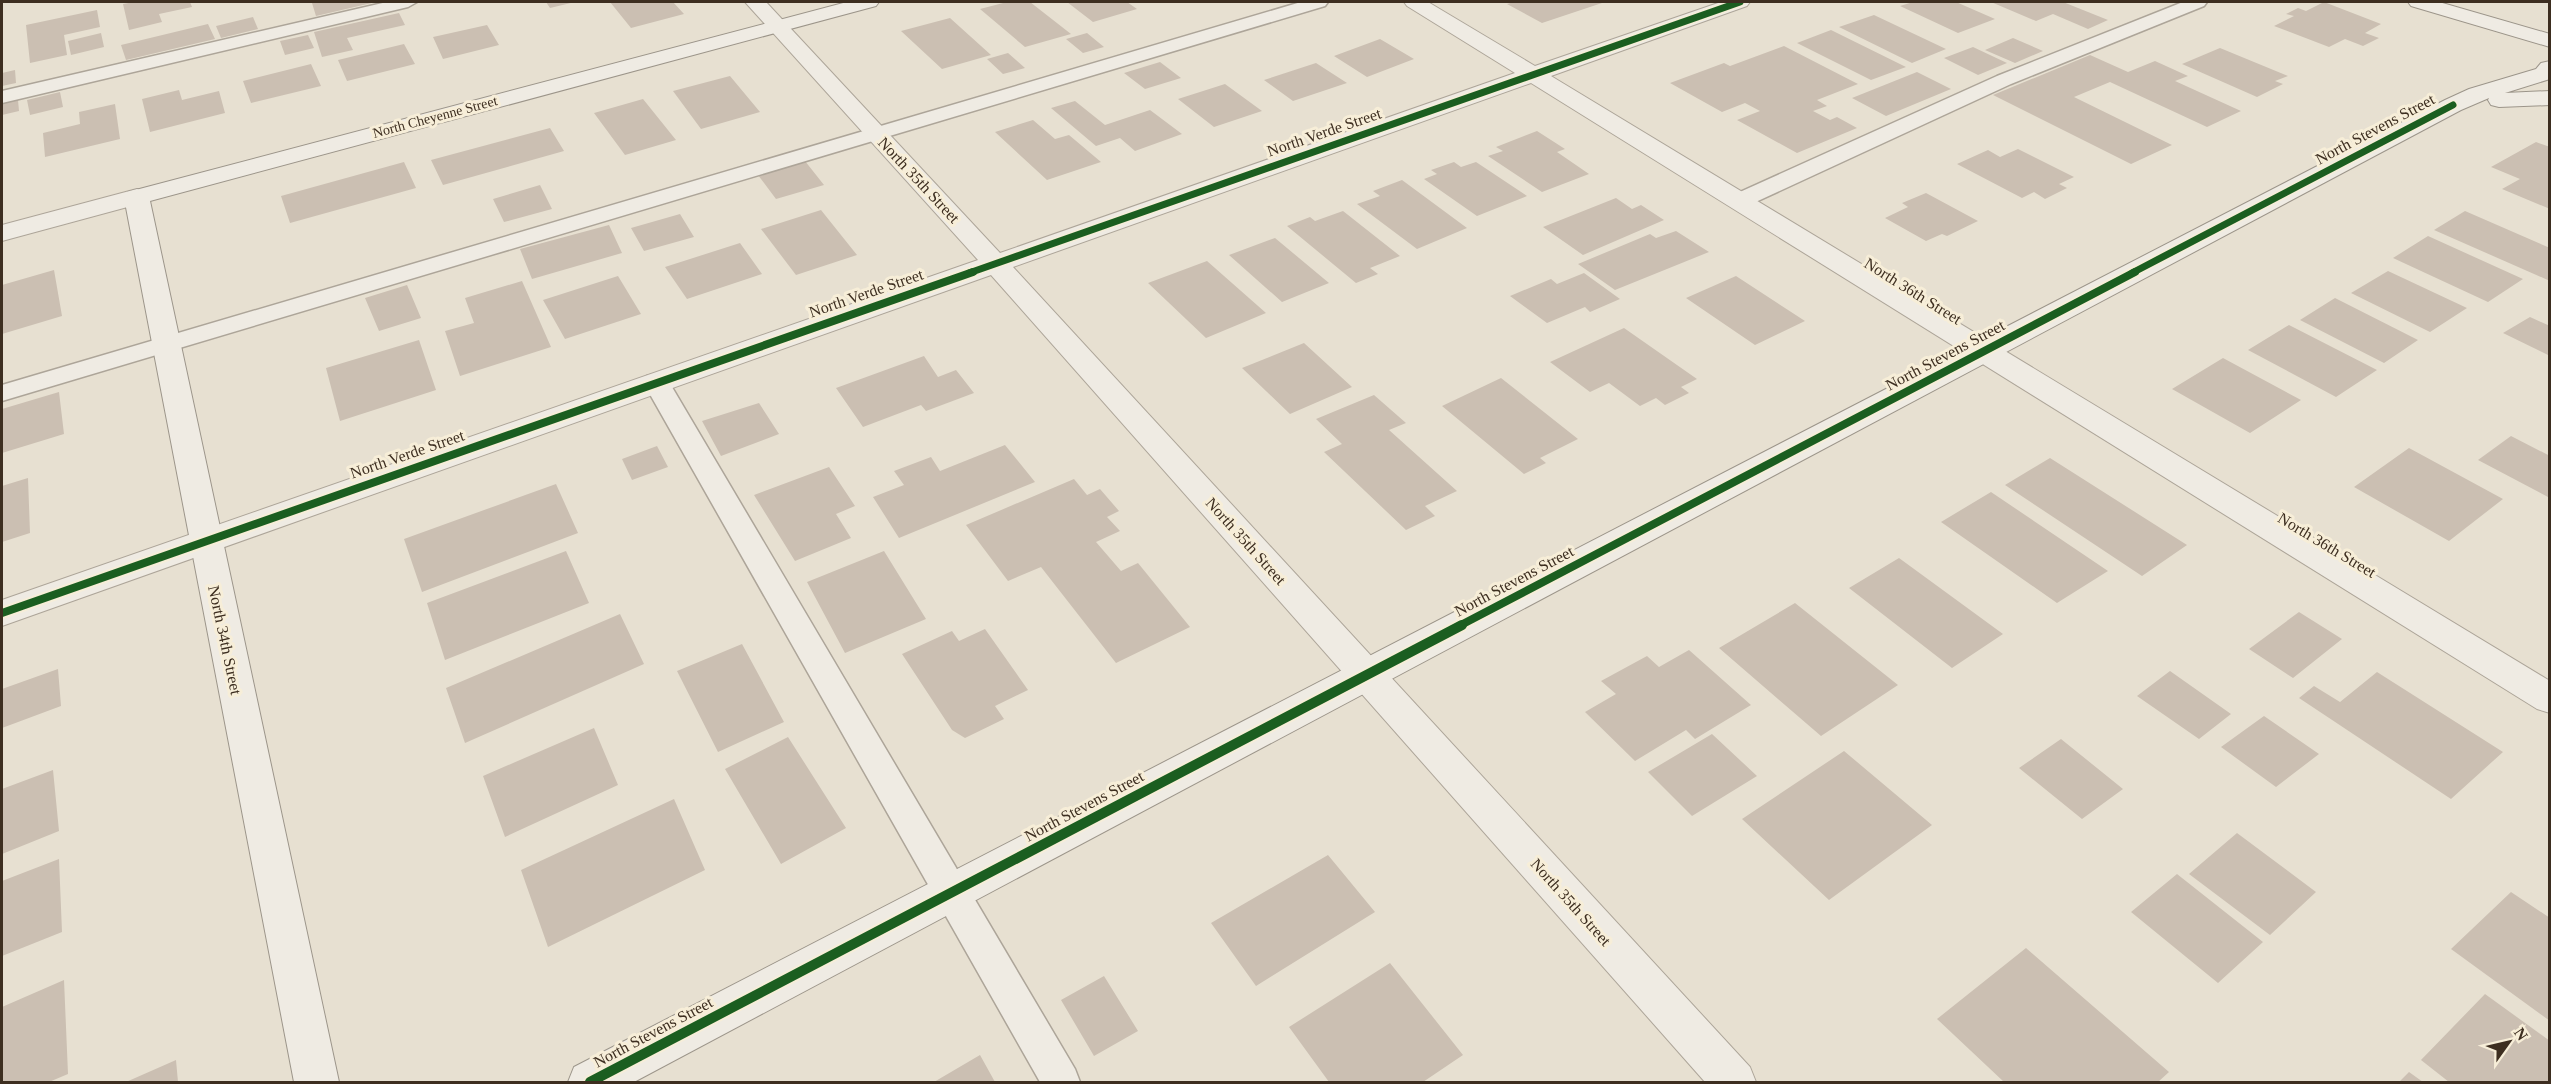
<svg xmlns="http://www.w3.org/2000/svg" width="2551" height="1084" viewBox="0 0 2551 1084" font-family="'Times New Roman',serif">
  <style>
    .building { fill: #cbbfb2 }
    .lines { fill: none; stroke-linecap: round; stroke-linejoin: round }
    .lane-casing { stroke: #ada599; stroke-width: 3 }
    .street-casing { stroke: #ada599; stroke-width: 2 }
    .secondary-casing { stroke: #9c958a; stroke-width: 2 }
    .lane { fill: #efebe3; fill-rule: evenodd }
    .street { fill: #efebe3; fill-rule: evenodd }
    .secondary { fill: #efebe3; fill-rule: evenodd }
    .cycleway-far2-casing { stroke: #f7eed8; stroke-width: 10 }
    .cycleway-far1-casing { stroke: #f7eed8; stroke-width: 12 }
    .cycleway-casing { stroke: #f7eed8; stroke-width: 14 }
    .cycleway-far2 { stroke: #1b5e20; stroke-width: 7 }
    .cycleway-far1 { stroke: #1b5e20; stroke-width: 8 }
    .cycleway { stroke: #1b5e20; stroke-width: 10 }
    .labels { text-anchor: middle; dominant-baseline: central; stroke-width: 6; stroke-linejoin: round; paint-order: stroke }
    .far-street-label { font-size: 14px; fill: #3d2e20; stroke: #f7eed8 }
    .street-label { font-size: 16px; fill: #3d2e20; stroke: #f7eed8 }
  </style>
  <rect width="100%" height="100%" fill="#e7e0d1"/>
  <path class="building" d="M134,2H190L192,7L159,14L162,22L129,30L123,4Z
    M319,2H376L316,16L312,3Z
    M546,2H575L550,8Z
    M610,2H673L684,14L631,28Z
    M1007,2H1030L1071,34L1025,47L980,9Z
    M1067,2H1127L1137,9L1093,22Z
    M1514,2H1605L1542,23L1507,4Z
    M1913,2H1956L1995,19L1958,33L1900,6Z
    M1991,2H2063L2108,20L2088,29L2053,14L2036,21Z
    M2324,2L2381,24L2365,33L2379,38L2363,46L2345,39L2329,47L2274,26L2294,16L2286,14L2298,8L2306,11Z
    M97,10L100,27L64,35L67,55L30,63L26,25Z
    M399,13L405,25L347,38L353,50L322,57L314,32Z
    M1874,15L1946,49L1912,63L1839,27Z
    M253,17L258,29L221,38L216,26Z
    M950,18L991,55L942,69L901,31Z
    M208,24L215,39L126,60L121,45Z
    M487,25L499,45L443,59L433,37Z
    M1831,30L1906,67L1871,80L1797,43Z
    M101,33L104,47L71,55L68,41Z
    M1087,33L1104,47L1083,53L1066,39Z
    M308,35L314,48L285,55L280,41Z
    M2013,38L2043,51L2015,63L1985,50Z
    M1380,39L1414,59L1367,77L1334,56Z
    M404,44L415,64L347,81L338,60Z
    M1784,46L1858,84L1817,100L1827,106L1813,111L1830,120L1837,117L1857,128L1797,153L1737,120L1760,111L1745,103L1722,112L1670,83L1724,63L1730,66Z
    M1973,47L2007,63L1978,75L1944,58Z
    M2220,48L2288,76L2275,81L2283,84L2257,97L2182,64Z
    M1008,53L1025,68L1003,74L987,59Z
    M2090,55L2128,72L2155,61L2188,76L2175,81L2241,111L2207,127L2110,82L2074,97L2172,145L2131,164L1993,95Z
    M1160,62L1181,78L1145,89L1124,73Z
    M1316,63L1347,83L1293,101L1264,80Z
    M311,64L321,86L251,103L243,81Z
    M15,70L16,83L2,86V73Z
    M1917,72L1951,89L1886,116L1852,98Z
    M730,76L760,112L701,129L673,91Z
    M1225,84L1262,111L1214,127L1178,99Z
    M179,90L182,100L219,91L225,113L150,132L142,99Z
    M60,92L63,107L30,115L27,100Z
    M643,99L676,140L625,155L594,113Z
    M18,100L19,111L2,115V104Z
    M1075,101L1105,125L1150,110L1182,134L1135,151L1120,138L1096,146L1051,108Z
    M115,104L120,139L45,157L43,133L80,124L79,112Z
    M1033,120L1055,139L1069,135L1101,162L1047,180L995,132Z
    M550,128L564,151L443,185L431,160Z
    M1537,131L1565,149L1557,152L1589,174L1542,192L1488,156L1503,151L1496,147Z
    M2536,142L2550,147V209L2502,189L2520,179L2491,167Z
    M2018,149L2074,177L2059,184L2067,188L2045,199L2034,192L2022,198L1957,164L1988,150L2000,157Z
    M805,161L824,185L776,199L758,175Z
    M404,162L416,188L290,223L281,196Z
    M1454,162L1461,167L1476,162L1527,196L1477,216L1424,179L1437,174L1431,170Z
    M1402,180L1467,228L1417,249L1357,204L1380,196L1373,191Z
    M540,185L552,209L504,222L493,199Z
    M1926,193L1978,221L1947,236L1942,234L1926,241L1885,218L1908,207L1902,203Z
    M1616,198L1632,209L1641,205L1664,220L1583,255L1543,227Z
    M821,210L857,255L796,275L761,229Z
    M1343,211L1400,256L1370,268L1378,274L1356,283L1287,226L1310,217L1315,221Z
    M2465,211L2550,248V281L2434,230Z
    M680,214L694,237L644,251L631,228Z
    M609,225L622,253L532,279L520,249Z
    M1676,231L1709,252L1615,290L1578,264L1650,234L1656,238Z
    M2428,236L2523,279L2488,302L2393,258Z
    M1275,238L1329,283L1282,302L1229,255Z
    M740,243L762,274L687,299L665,267Z
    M1207,261L1266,313L1206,338L1148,283Z
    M54,270L62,316L2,334V285Z
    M2388,271L2467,308L2430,332L2351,293Z
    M1584,273L1620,299L1590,312L1585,307L1547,323L1510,296L1551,279L1557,284Z
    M618,276L641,314L565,339L543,300Z
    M1736,276L1805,321L1755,345L1686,298Z
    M522,281L551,347L460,376L445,331L474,323L465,298Z
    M407,285L421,318L379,331L365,298Z
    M2335,298L2418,340L2384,363L2300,320Z
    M2530,317L2550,326V356L2503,333Z
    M2289,325L2377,370L2336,397L2248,350Z
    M1624,328L1697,379L1681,387L1689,393L1665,405L1656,398L1640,406L1609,383L1590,392L1550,362Z
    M419,340L436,390L340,421L326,368Z
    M1304,343L1352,387L1290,414L1242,368Z
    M924,356L938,377L956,370L974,393L926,411L921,405L863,427L836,388Z
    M2223,358L2301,400L2250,433L2172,389Z
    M1501,378L1578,439L1540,458L1546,463L1524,474L1442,406Z
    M59,392L64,434L2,453V409Z
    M1374,395L1406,423L1389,430L1457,491L1425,506L1435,516L1406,530L1324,452L1342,444L1316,419Z
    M759,403L779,434L721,456L702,421Z
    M2511,436L2550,456L2548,497L2478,460Z
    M1005,445L1035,482L899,538L873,497L904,485L894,471L931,457L940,471Z
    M657,446L668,467L632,480L622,459Z
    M2409,448L2503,499L2449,541L2354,487Z
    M2050,458L2187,545L2142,576L2005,485Z
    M829,467L855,506L836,514L851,538L795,561L754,495Z
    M28,478L30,533L2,542V486Z
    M1074,479L1087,495L1100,489L1119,511L1107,517L1120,531L1096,542L1121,571L1138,563L1190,627L1116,663L1041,567L1008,581L966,525Z
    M556,484L578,533L422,592L404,539Z
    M1991,492L2108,571L2057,603L1941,522Z
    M566,551L589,603L445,660L427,603Z
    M884,551L926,619L845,653L807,582Z
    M1899,558L2003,634L1952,668L1849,588Z
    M1795,603L1898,685L1821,736L1719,648Z
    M2299,612L2342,639L2293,678L2249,649Z
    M620,614L644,664L465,743L446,688Z
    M985,629L1028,690L995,706L1004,719L965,738L952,730L902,654L952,631L959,641Z
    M742,644L784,722L718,752L677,671Z
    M1689,650L1751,705L1695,739L1686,730L1635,761L1585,712L1616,694L1601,681L1647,656L1659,667Z
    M58,669L61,706L2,728V689Z
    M2170,671L2231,714L2199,739L2137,696Z
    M2377,672L2503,752L2451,799L2299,698L2314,686L2340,702Z
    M2264,716L2319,754L2276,787L2221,747Z
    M594,728L618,785L505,837L483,776Z
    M1712,734L1757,776L1692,816L1648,772Z
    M788,737L846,828L781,864L725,769Z
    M2061,739L2123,789L2082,819L2019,768Z
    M1844,751L1932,825L1829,900L1742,819Z
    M53,770L59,831L2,854V789Z
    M674,799L705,870L548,947L521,870Z
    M2237,833L2316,892L2270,935L2189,874Z
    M1328,855L1375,912L1256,986L1211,923Z
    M59,859L62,932L2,956V881Z
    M2177,874L2263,942L2218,983L2131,912Z
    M2511,892L2550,918V1021L2451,949Z
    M2026,948L2169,1072L2158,1082H2004L1937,1019Z
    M1390,963L1463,1055L1423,1082H1329L1289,1027Z
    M1104,976L1138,1031L1094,1056L1061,1000Z
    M64,980L68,1074L49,1082H2V1007Z
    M2485,994L2550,1041V1082H2449L2421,1060Z
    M980,1055L995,1082H934Z
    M176,1060L178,1082H126Z
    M2409,1072L2423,1082H2399Z"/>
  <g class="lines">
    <g class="lane-casing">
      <path id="lane" d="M387,2H417L408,7L2,103V91Z
        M1301,2H1328L1325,6L2,401V385Z
        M2183,2H2207L2204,6L2011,84L1747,206H1731L1728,201L1731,196L1997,76Z
        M656,374L665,376L669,382L1075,1069L1080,1082H1040L643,382L647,376Z"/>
    </g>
    <g class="street-casing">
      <path id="street" d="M745,2H766L1000,253L1515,73L1407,6L1404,2H1428L1535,66L1721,2H1750L1747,6L1551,76L2550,681V713L2537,709L1531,83L1013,267L1750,1067L1756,1082H1705L991,275L2,626V600L978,260Z
        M137,189L146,192L150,197L146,202L2,241V225Z"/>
    </g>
    <g class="secondary-casing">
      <path id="secondary" d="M847,2H879L876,6L150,201L339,1082H294L124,197L128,192Z
        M2408,2H2439L2550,34V47L2411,6Z
        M2550,61V79L2505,93L2550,91V105L2499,107L2491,105L2488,100L2489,98L2461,110L634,1082H568L574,1067L2445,100L2469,89L2536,69L2541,63Z"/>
    </g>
    <use href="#lane" class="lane"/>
    <use href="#street" class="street"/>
    <use href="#secondary" class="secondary"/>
    <g class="cycleway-far2-casing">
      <path id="cycleway-far2" d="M969,273L1740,2
        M2132,273L2453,105"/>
    </g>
    <g class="cycleway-far1-casing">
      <path id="cycleway-far1" d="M2,613L973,272
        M1459,626L2135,272"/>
    </g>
    <g class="cycleway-casing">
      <path id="cycleway" d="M590,1082L1462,625"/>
    </g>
    <use href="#cycleway-far2" class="cycleway-far2"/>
    <use href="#cycleway-far1" class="cycleway-far1"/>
    <use href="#cycleway" class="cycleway"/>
  </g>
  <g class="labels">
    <g class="far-street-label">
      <text transform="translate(435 117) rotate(-15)">North Cheyenne Street</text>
    </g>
    <g class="street-label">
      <text transform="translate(2375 129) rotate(-28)">North Stevens Street</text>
      <text transform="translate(1324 132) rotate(-19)">North Verde Street</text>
      <text transform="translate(919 180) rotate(47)">North 35th Street</text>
      <text transform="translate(1913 291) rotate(32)">North 36th Street</text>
      <text transform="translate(866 293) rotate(-19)">North Verde Street</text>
      <text transform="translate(1945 355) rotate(-28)">North Stevens Street</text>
      <text transform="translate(407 454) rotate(-19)">North Verde Street</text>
      <text transform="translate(1246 541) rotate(48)">North 35th Street</text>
      <text transform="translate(2327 545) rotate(31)">North 36th Street</text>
      <text transform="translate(1514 581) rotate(-28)">North Stevens Street</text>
      <text transform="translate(225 640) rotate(78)">North 34th Street</text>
      <text transform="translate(1084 806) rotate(-28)">North Stevens Street</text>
      <text transform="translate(1571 902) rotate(48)">North 35th Street</text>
      <text transform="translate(653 1032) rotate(-28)">North Stevens Street</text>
    </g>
  </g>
  <rect width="2551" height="1084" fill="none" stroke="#3d2e20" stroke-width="6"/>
  <g transform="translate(2509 1042) rotate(56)" stroke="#f7eed8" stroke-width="4.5" paint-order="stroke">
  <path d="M0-4.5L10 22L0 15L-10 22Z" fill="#3d2e20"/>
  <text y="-9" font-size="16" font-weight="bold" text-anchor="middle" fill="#3d2e20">N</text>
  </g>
</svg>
